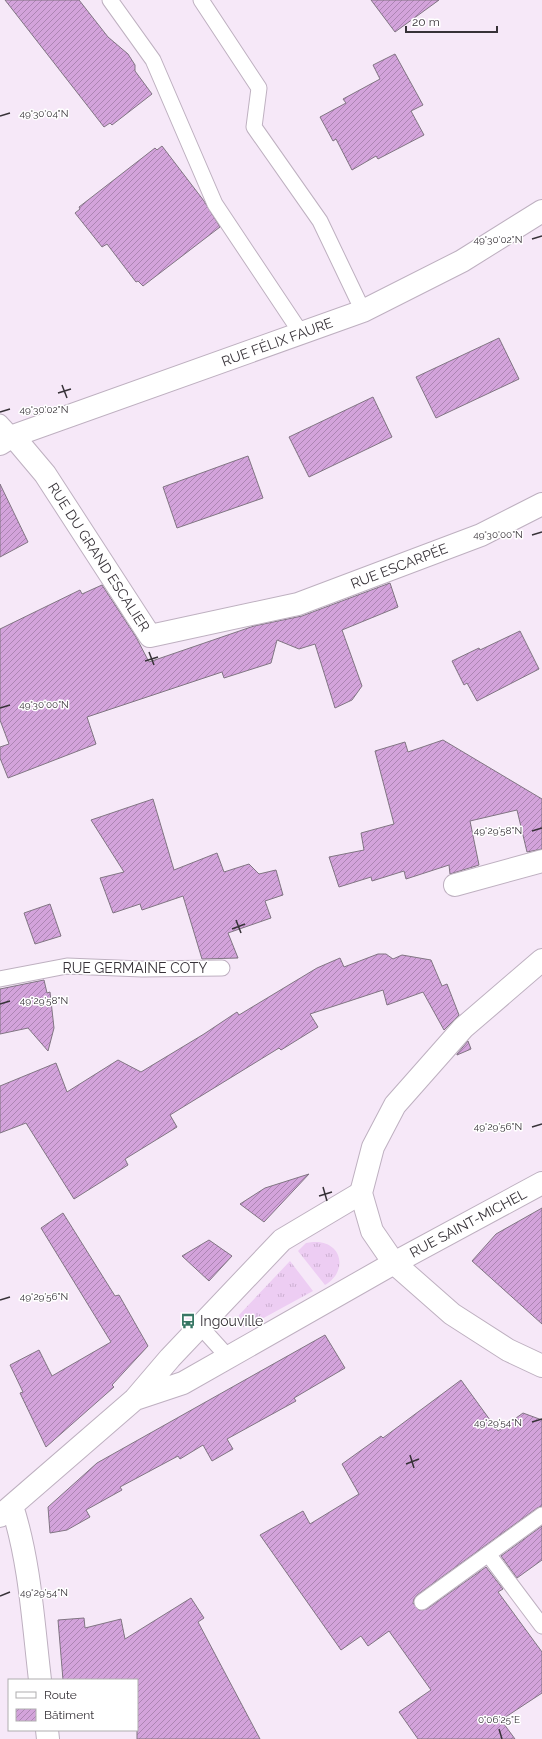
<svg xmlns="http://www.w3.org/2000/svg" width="542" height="1739" viewBox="0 0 542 1739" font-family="Raleway,sans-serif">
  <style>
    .grass { fill: url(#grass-tufts) }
    .building { fill: url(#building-hatch); stroke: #817583 }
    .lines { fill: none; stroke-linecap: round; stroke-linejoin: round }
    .service-casing { stroke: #beb0c0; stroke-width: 17 }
    .minor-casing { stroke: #beb0c0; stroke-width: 24 }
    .tertiary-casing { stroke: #beb0c0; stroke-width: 24 }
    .service { stroke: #fff; stroke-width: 15 }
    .minor { stroke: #fff; stroke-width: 22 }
    .tertiary { stroke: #fff; stroke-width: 22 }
    .ticks { fill: none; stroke: #373238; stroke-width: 1.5 }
    .labels { text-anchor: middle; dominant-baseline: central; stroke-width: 3; stroke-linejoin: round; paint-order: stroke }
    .street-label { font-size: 14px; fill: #373238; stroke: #fff }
    .poi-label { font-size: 14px; fill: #373238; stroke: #fff; text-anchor: start }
    .ticks-label { font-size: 10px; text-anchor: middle; fill: #373238; stroke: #fff; stroke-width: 3; stroke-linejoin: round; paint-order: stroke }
  </style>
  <defs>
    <pattern id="grass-tufts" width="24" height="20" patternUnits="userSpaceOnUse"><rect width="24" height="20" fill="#edcdf3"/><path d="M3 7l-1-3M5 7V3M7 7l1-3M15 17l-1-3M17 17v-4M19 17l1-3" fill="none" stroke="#ccb0d1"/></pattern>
    <pattern id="building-hatch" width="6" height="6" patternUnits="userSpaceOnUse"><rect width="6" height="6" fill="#d3a3db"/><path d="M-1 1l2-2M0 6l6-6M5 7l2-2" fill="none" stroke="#ac85b3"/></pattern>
  </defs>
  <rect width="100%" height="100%" fill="#f6e8f8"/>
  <path class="grass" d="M313,1242C342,1240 349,1271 325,1285L298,1251L306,1243Z
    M290,1261L313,1291L247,1327H243L238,1320L239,1315Z"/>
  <path class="building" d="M5,0H79L108,37L128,54L135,65V71L152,94L112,125L110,123L104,127Z
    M371,0H439L395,32Z
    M395,54L423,105L411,111L424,135L378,159L376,156L352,170L336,139L333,141L320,117L346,103L343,99L380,79L373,65Z
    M162,146L204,201L220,227L143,286L138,281L136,282L107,244L102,247L75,213L80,209L79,207L155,148L157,150Z
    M499,338L519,379L436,418L416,377Z
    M373,397L392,437L309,477L289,437Z
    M248,456L263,498L177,528L163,487Z
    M0,484L28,542L0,557Z
    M390,583L398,607L342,630L362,686L352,700L335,708L315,644L299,649L277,640L271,663L224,678L222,672L87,717L96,744L8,778L0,758V747L9,744L0,720V629L80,590L82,594L102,585L136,637L149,662L254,626L302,616Z
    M520,631L539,669L477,701L467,683L464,685L452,661L479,648L480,650Z
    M443,740L542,799V849L527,852L517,810L470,821L479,865L450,874L449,865L406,879L404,871L372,881L371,877L339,887L329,857L364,850L361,833L394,824L375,751L405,742L408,752Z
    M153,799L174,870L217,853L224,872L249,864L259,874L276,870L283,895L265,901L271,918L228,933L238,958L202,959L183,896L142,910L140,904L113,913L100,878L124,872L91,820Z
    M50,904L61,936L35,944L24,913Z
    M378,954H386L393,959L402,955L431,960L442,986L447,984L459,1015L444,1030L423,992L387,1005L383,990L310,1014L318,1027L281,1050L279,1048L170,1115L177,1127L125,1159L128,1165L74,1199L26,1123L0,1133V1086L56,1063L67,1092L118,1060L141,1072L204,1034L237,1012L239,1015L317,968L340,958L344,967Z
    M44,980L47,993L50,992L54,1028L48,1051L28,1028L0,1034V989Z
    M468,1041L471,1049L457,1055V1054Z
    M309,1174L264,1222L240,1204L265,1188Z
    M542,1208V1324L472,1261L496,1234Z
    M63,1213L115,1296L119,1295L148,1346L112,1385L114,1387L46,1447L20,1393L23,1392L10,1365L39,1350L52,1376L111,1342L41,1228Z
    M209,1240L232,1256L209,1281L182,1256Z
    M325,1335L345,1368L294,1398L296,1401L227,1439L233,1449L212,1461L203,1445L180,1459L178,1456L120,1487L122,1490L86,1510L90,1517L67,1530L50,1533L48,1507L97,1463Z
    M461,1380L498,1431L523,1413L542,1420V1506L537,1508L417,1595L414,1599L413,1603L419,1610L427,1609L486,1567L503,1589L498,1592L542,1652V1693L501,1720L515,1739H418L399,1712L431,1690L389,1631L368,1646L361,1636L341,1650L260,1535L303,1511L310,1524L359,1494L342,1464L381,1436L383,1438Z
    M542,1526V1560L517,1578L501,1556Z
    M191,1598L204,1618L198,1622L260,1739H137V1680H63L58,1620L84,1618L85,1628L121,1619L125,1639Z"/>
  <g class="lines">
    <g class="service-casing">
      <path id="service" d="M110,0L153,60L215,204L301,333
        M201,0L259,88L254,127L320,221L363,311
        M0,422L13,436
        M0,979L67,966L142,969L222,968
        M200,1326L228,1357
        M488,1554L542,1626
        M422,1602L542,1515"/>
    </g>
    <g class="minor-casing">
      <path id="minor" d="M13,436L45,474L150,636L298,604L481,535L542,504
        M0,444L13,436L363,311L462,261L542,211
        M455,885L542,861
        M135,1399L183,1383L394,1263L542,1183
        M12,1506C30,1562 33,1621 40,1680
        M0,1516L135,1399L170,1358L282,1240L361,1193
        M47,1730L48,1739"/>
    </g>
    <g class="tertiary-casing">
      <path id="tertiary" d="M542,960L463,1028L395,1105L373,1147L361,1193L372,1231L394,1263L452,1314L508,1350L542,1366"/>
    </g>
    <use href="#service" class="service"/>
    <use href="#minor" class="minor"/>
    <use href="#tertiary" class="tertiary"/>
  </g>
  <path class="ticks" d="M0,116L10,113M532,239L542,236M62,385L67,398M58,393L71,389M0,412L10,409M532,535L542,532M149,652L154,665M145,661L158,657M0,708L10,705M532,831L542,828M236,920L241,933M232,929L245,924M0,1004L10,1001M532,1127L542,1124M323,1187L327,1201M319,1196L332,1192M0,1300L10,1297M532,1422L542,1419M410,1455L414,1468M406,1464L419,1459M0,1596L10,1592M499,1729L502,1739"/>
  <defs>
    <g id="bus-bare" transform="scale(1.2)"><path d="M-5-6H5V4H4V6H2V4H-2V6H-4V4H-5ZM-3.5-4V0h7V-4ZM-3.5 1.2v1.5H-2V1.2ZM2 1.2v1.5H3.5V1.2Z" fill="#387764" stroke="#fff" stroke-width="2.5" paint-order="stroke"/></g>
  </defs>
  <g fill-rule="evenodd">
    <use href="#bus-bare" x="188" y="1321"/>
  </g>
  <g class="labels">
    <g class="street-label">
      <text transform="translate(277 342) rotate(-20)">RUE FÉLIX FAURE</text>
      <text transform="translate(99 557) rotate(57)">RUE DU GRAND ESCALIER</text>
      <text transform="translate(399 566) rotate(-21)">RUE ESCARPÉE</text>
      <text x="135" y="968">RUE GERMAINE COTY</text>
      <text transform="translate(468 1223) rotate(-28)">RUE SAINT-MICHEL</text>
    </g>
    <g class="poi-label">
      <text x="200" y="1321">Ingouville</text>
    </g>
  </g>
  <g class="ticks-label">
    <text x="44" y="117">49°30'04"N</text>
    <text x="498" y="243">49°30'02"N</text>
    <text x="44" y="413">49°30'02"N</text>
    <text x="498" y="538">49°30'00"N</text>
    <text x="44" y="708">49°30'00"N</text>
    <text x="498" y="834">49°29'58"N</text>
    <text x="44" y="1004">49°29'58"N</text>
    <text x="498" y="1130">49°29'56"N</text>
    <text x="44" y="1300">49°29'56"N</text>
    <text x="498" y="1426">49°29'54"N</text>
    <text x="44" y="1596">49°29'54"N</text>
    <text x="499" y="1723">0°06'25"E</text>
  </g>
  <rect x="8" y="1679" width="130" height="52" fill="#ffffff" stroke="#afadaf"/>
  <rect x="16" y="1692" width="20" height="6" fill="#ffffff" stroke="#afadaf"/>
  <text x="44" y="1699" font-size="12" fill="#373238">Route</text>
  <rect x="16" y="1709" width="20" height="12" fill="url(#building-hatch)" stroke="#afadaf"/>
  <text x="44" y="1719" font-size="12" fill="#373238">Bâtiment</text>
  <path d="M406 26v6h91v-6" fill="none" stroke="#373238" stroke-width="2"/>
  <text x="412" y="26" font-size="12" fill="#373238" stroke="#ffffff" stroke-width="3" paint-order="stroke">20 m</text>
</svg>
